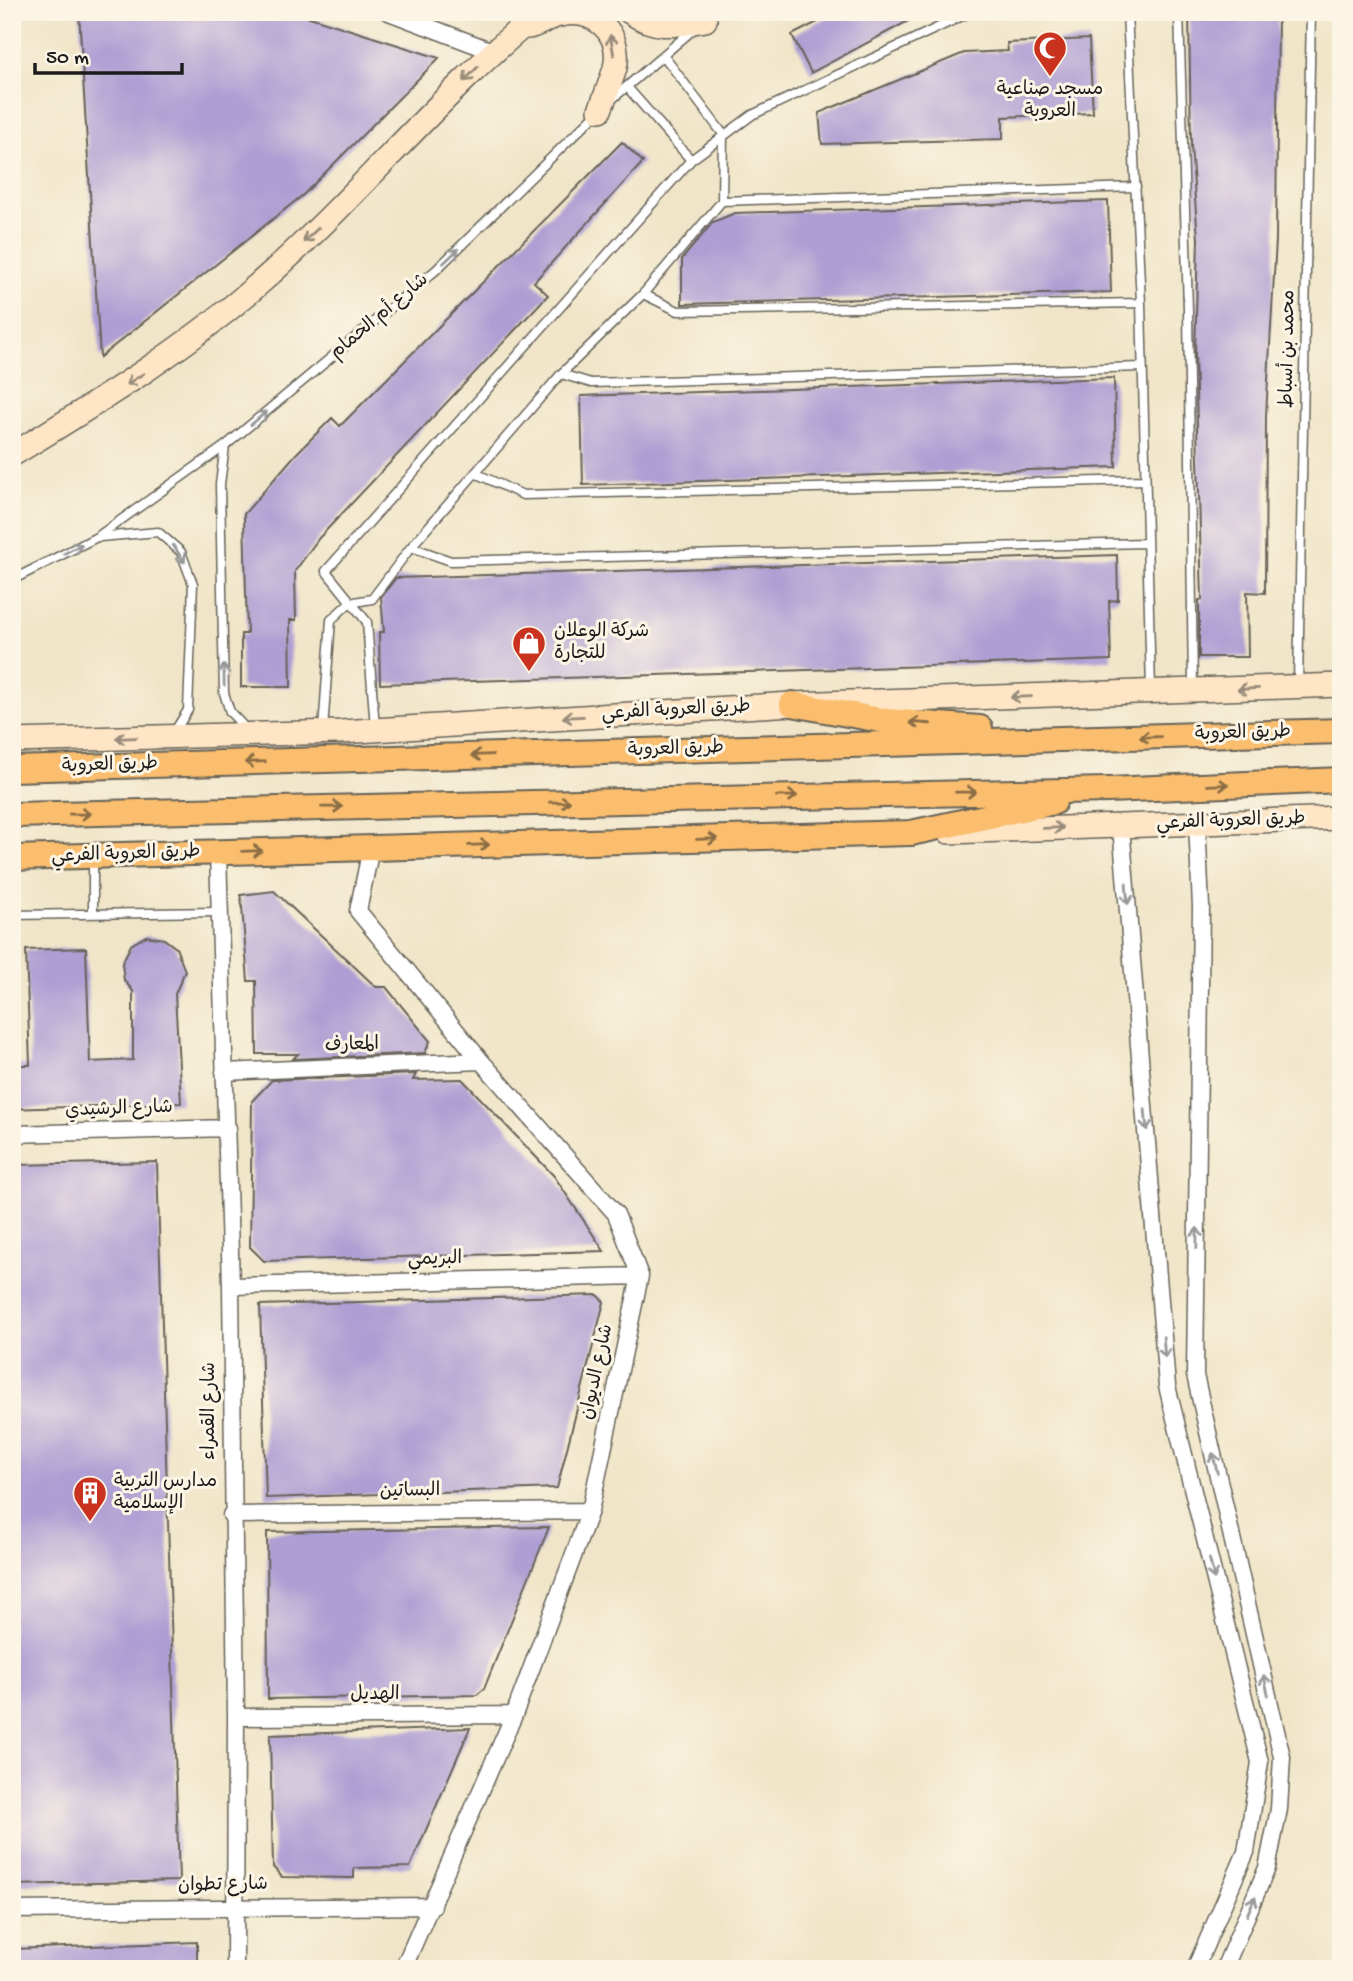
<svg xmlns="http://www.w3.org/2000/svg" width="1353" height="1981" viewBox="0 0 1353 1981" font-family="'Gochi Hand','Playpen Sans Arabic',sans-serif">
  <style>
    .building { fill: #ae9ed3 }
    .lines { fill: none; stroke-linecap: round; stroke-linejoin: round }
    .lane-casing { stroke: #666258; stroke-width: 11 }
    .street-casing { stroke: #666258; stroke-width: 19 }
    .secondary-casing { stroke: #666258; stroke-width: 26 }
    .primary-casing { stroke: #666258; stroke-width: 28 }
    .lane { stroke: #fff; stroke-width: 8 }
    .street { stroke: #fff; stroke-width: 16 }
    .secondary { stroke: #fde5c5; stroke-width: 23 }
    .primary { stroke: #fabe6e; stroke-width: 24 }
    .oneway { stroke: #988b79 }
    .oneway2 { stroke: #999 }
    .oneway3 { stroke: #8b6d45 }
    .labels { text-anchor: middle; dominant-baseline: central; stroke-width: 6; stroke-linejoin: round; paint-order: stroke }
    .poi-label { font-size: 19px; fill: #1c1c1c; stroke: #fcf5e5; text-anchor: start }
    .street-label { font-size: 19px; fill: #1c1c1c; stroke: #fcf5e5 }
  </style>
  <rect width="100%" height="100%" fill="#fcf5e5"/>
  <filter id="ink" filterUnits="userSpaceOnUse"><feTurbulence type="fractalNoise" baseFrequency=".0143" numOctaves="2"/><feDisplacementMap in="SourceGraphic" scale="14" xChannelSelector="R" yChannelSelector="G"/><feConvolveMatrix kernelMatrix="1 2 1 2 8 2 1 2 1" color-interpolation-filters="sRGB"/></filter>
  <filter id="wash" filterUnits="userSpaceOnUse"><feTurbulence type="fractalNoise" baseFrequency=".00686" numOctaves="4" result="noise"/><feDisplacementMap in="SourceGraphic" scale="28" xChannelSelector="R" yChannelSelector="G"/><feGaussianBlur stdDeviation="1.57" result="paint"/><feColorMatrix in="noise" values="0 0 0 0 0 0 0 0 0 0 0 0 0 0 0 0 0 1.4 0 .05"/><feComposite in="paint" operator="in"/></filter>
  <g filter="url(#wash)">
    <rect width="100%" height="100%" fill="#f0e5c8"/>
    <g id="blocks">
      <path class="building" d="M79,12H294L439,58L303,195L100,357Z
        M837,12H925L811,73L792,35Z
        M1189,12H1278L1276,240L1266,415L1265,593L1247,592L1248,657H1199V600H1202L1195,355L1198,239L1191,146Z
        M1089,39L1093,113L1003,117V139L822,144L819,113L964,53L1008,51L1007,43Z
        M622,142L643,162L534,282L548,295L319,538L295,571L296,620H290L291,687H241V634H247L244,514L296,454L332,418L340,426Z
        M1108,201L1111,292L682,304V259L713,222L735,213Z
        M1114,378L1116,467L583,485L581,396Z
        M1117,555L1118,600L1109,601L1111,660L380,684L379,632H384L381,597L396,578Z
        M274,891L376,987H386L430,1041L425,1053L293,1059L298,1054H257L256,981H248L241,895Z
        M146,936L164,939L176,948L185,971L175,994L181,1103L12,1109V1065H30L26,950L86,948L90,1062L133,1060V991L124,980L122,963L131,945Z
        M416,1074L413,1080L462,1079L554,1176L604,1251L264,1261L250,1247L252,1101L272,1080Z
        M157,1162L179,1881L12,1885V1165Z
        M598,1295L604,1302L557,1488L266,1498L260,1305Z
        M549,1527L484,1689L477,1695L268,1699L267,1532Z
        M470,1728L410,1867L354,1868V1878L282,1877L273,1867L270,1735Z
        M197,1942V1969H12V1949Z"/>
    </g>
  </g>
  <g filter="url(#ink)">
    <use href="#blocks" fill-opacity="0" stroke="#666258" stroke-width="2"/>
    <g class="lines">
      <g class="lane-casing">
        <path id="lane" d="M1127,12L1141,303L1151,690
          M1179,12L1188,310L1193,688
          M663,55L723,134L722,201
          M627,87L691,160
          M610,101L696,27
          M643,294L678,311L1141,303
          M561,374L591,383L1142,367
          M225,446L220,484L224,693L230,712L246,729
          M475,473L523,495L1143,480
          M100,537L158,532L181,552L193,584L188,710L173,734
          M411,547L451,561L1145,543
          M12,580L97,537L225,446L436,270L598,112
          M1298,685L1311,12
          M375,728L367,622L326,571L691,160L752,115L971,12
          M323,730L331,620L349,603L372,599L411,547L561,374L643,294L722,201L1136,187
          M93,859V912
          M12,915L219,912"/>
      </g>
      <g class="street-casing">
        <path id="street" d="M389,12L492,51
          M1197,823L1201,907L1195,1375L1282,1757L1279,1809L1267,1868L1224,1969
          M1121,826L1167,1386L1260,1762L1246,1852L1195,1969
          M371,848L358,911L481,1061L616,1214L640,1276L590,1511L514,1715L403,1969
          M218,852L231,1286L236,1717L235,1969
          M224,1072L481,1061
          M12,1134L228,1128
          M231,1286L640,1276
          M231,1515L590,1511
          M236,1717L514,1715
          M12,1910L433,1906"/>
      </g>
      <g class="secondary-casing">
        <path id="secondary" d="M630,12C656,30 676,25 705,20
          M529,27C540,24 550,17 560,15C594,7 623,33 615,68C611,82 605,97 600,110
          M12,455C95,404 179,353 253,289C354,202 437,96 540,12
          M12,741L341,732L792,704L1341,685
          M949,832L1341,818"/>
      </g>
      <g class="primary-casing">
        <path id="primary" d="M792,704L886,721L980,728
          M12,769L1341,731
          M12,815L1108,790L1341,780
          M12,858L911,833L1054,802"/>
      </g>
      <use href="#lane" class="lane"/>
      <use href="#street" class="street"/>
      <use href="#secondary" class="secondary"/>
      <use href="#primary" class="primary"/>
    </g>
    <defs><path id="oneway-shaft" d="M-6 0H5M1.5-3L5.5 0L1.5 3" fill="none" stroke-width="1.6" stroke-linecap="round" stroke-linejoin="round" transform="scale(1.75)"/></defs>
    <g class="oneway">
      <use href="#oneway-shaft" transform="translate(612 45) rotate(-100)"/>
      <use href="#oneway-shaft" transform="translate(471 74) rotate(134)"/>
      <use href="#oneway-shaft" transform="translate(311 235) rotate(137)"/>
      <use href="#oneway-shaft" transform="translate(135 379) rotate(148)"/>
      <use href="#oneway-shaft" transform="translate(1248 689) rotate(177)"/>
      <use href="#oneway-shaft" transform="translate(1021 697) rotate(178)"/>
      <use href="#oneway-shaft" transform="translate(573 717) rotate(177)"/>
      <use href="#oneway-shaft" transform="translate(126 738) rotate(178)"/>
      <use href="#oneway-shaft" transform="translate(1053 828) rotate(-2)"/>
    </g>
    <g class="oneway2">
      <use href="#oneway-shaft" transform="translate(451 256) rotate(-44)"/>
      <use href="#oneway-shaft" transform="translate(259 418) rotate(-40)"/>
      <use href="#oneway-shaft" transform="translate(73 549) rotate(-27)"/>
      <use href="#oneway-shaft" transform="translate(179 554) rotate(56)"/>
      <use href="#oneway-shaft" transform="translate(224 675) rotate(-91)"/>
      <use href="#oneway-shaft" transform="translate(1127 894) rotate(85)"/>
      <use href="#oneway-shaft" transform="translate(1146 1120) rotate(85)"/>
      <use href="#oneway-shaft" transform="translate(1197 1238) rotate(-89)"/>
      <use href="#oneway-shaft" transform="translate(1164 1347) rotate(85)"/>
      <use href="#oneway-shaft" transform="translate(1215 1463) rotate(-103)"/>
      <use href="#oneway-shaft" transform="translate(1212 1569) rotate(76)"/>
      <use href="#oneway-shaft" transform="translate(1266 1685) rotate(-103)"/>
      <use href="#oneway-shaft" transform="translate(1251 1906) rotate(-67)"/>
    </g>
    <g class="oneway3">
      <use href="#oneway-shaft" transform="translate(920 723) rotate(-176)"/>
      <use href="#oneway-shaft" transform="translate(1150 737) rotate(178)"/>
      <use href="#oneway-shaft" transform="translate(482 755) rotate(178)"/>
      <use href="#oneway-shaft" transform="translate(255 762) rotate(178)"/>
      <use href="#oneway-shaft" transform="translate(1218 785) rotate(-2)"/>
      <use href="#oneway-shaft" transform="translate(966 792) rotate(-1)"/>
      <use href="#oneway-shaft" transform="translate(787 796) rotate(-1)"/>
      <use href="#oneway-shaft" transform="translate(560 802) rotate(-1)"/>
      <use href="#oneway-shaft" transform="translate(332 807) rotate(-1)"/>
      <use href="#oneway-shaft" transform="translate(80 814) rotate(-1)"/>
      <use href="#oneway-shaft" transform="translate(707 839) rotate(-2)"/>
      <use href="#oneway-shaft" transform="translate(479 845) rotate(-2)"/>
      <use href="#oneway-shaft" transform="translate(252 851) rotate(-2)"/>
    </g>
  </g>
  <defs>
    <g id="mosque-pin" transform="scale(1.75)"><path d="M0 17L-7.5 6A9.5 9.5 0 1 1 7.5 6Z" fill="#c8321e" stroke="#fcf5e5"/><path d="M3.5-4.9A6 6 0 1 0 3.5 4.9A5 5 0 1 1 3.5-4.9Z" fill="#fff"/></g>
    <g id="shop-pin" transform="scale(1.75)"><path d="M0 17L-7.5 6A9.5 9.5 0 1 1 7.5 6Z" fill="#c8321e" stroke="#fcf5e5"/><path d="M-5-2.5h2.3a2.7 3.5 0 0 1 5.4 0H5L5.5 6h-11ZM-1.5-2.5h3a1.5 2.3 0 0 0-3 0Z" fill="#fff"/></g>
    <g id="building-pin" transform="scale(1.75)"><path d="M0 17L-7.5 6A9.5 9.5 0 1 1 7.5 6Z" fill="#c8321e" stroke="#fcf5e5"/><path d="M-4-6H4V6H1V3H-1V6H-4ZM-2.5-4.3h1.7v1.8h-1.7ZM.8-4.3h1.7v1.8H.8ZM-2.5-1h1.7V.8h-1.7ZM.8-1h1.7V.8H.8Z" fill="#fff"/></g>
  </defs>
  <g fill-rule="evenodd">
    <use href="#mosque-pin" x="1050" y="48"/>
    <use href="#shop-pin" x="529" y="643"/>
    <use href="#building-pin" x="90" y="1493"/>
  </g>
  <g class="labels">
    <g class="poi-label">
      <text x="1050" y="90" text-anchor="middle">مسجد صناعية<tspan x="1050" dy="22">العروبة</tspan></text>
      <text x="554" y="632">شركة الوعلان<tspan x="554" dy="22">للتجارة</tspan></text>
      <text x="114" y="1482">مدارس التربية<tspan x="114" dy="22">الإسلامية</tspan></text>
    </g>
    <g class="street-label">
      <text transform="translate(380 317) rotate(-40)">شارع أم الحمام</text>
      <text transform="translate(1289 349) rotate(-89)">محمد بن أسباط</text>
      <text transform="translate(676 711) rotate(-3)">طريق العروبة الفرعي</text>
      <text transform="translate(1243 734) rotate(-2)">طريق العروبة</text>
      <text transform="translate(676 750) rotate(-2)">طريق العروبة</text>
      <text transform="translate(110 766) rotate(-2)">طريق العروبة</text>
      <text transform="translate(1231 822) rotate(-2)">طريق العروبة الفرعي</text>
      <text transform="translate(126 855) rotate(-2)">طريق العروبة الفرعي</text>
      <text transform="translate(352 1046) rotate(-2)">المعارف</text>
      <text transform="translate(119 1110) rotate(-2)">شارع الرشيدي</text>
      <text transform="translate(435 1260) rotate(-1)">البريمي</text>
      <text transform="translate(598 1372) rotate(-78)">شارع الديوان</text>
      <text transform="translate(210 1411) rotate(-90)">شارع القمراء</text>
      <text transform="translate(410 1492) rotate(-1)">البساتين</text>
      <text x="375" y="1695">الهديل</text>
      <text transform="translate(223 1886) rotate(-1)">شارع تطوان</text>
    </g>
  </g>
  <rect width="1353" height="1981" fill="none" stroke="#fcf5e5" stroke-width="42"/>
  <path d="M35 63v10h147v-10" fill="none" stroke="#1c1c1c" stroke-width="3.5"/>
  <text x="46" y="63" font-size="21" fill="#1c1c1c" stroke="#fcf5e5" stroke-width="5" paint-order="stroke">50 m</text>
</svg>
